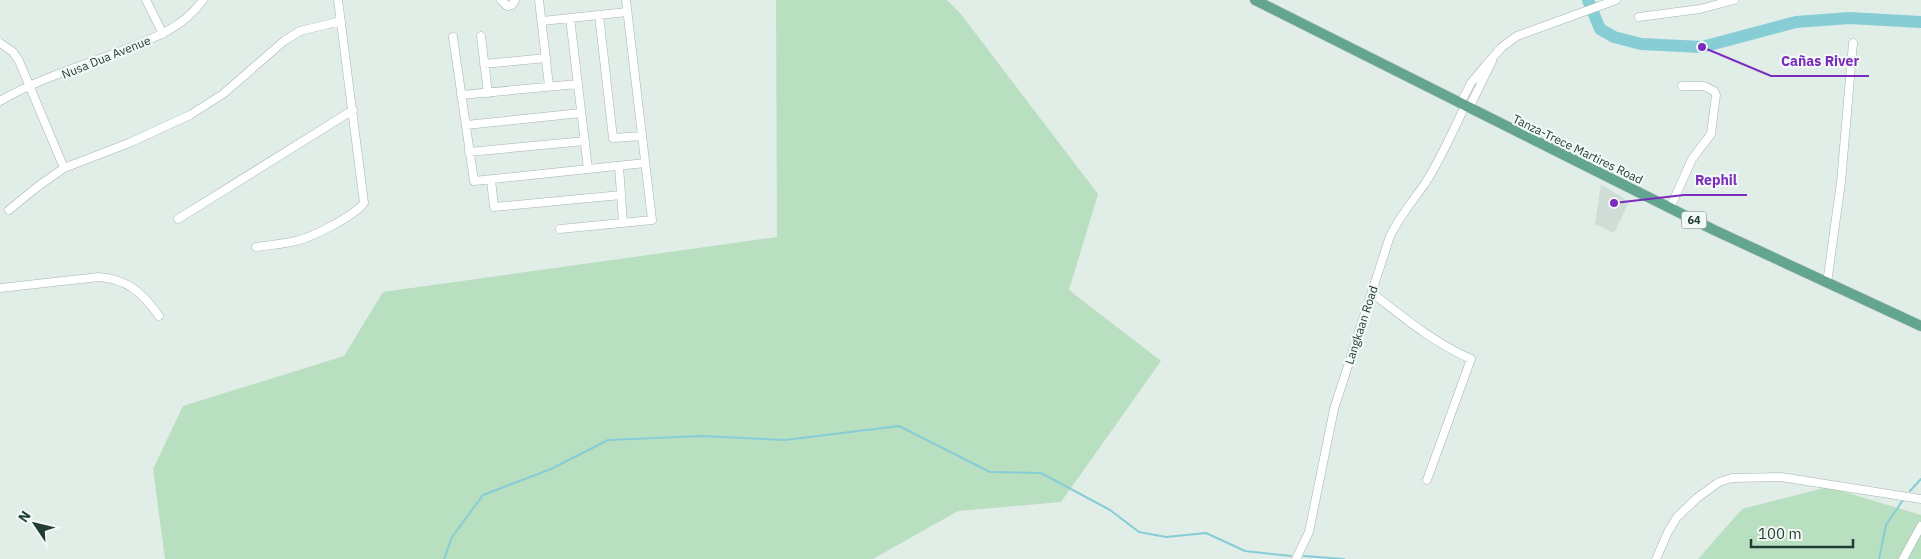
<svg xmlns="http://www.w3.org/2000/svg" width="1921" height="559" viewBox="0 0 1921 559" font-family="'IBM Plex Sans',sans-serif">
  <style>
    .built { fill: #cfddd6 }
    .green { fill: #b9dfc1 }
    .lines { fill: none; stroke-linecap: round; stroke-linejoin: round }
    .stream { stroke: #86cdd5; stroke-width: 2 }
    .river { stroke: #86cdd5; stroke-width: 12 }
    .minor-casing { stroke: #a4b5ae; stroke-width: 9 }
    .major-casing { stroke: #c1c9c6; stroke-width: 11 }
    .minor { stroke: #fff; stroke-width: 8 }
    .major { stroke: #63a590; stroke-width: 10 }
    .labels { text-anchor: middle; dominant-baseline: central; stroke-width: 4.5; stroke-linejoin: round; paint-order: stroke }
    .shield { fill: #f2f9f5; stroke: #60766f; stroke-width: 1 }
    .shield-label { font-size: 11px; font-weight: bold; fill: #213e35 }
    .street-label { font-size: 12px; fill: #213e35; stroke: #f2f9f5 }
    .leader { fill: none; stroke: #7b2cbf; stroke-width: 2 }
    .callout-dot { fill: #7b2cbf; stroke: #f2f9f5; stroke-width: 2 }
    .callout-label { font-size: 14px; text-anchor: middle; font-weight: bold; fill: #7b2cbf; stroke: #f2f9f5; stroke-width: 4.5; stroke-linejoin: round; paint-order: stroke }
  </style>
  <rect width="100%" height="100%" fill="#e1ede7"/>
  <path class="built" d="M1601,184L1629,202L1614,233L1595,224Z"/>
  <path class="green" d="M776,0H947L960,13L1098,194L1069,290L1161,361L1061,502L958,511L873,559H165L153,469L183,406L344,356L383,292L777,237Z
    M1828,487L1921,515V559H1698L1742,509Z"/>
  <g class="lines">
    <path class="stream" d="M1910,491L1921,479
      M1304,556L1344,559
      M444,559L452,537L483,495L551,469L608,440L702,436L785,440L899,426L990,472L1041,473L1110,510L1139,532L1166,537L1206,533L1245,551L1291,556
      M1879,559L1886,525L1903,500"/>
    <path class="river" d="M1588,0L1600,29L1614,37L1641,44L1702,47L1796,22L1850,18L1921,22"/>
    <g class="minor-casing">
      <path id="minor" d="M146,0L163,34
        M501,0L507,6L512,5L515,0
        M539,0L549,86
        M599,15L613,138L642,136
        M1639,17L1700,9L1734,0
        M570,18L588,169
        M542,21L627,12
        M481,36L488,93
        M453,37L474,181L645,163
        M0,43L13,52L19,61L64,168
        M484,64L546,58
        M461,95L578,84
        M0,101C34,81 75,68 113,54C146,41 181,31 203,0
        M1460,104L1471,83L1486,65L1502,47L1517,36L1616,0
        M1469,108L1492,61
        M466,125L581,113
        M469,152L585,141
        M619,166L623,223
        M491,180L494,207L621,195
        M1670,208L1692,159L1711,134L1716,95L1714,91L1704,86H1682
        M9,210L37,187L64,168L129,143L190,115L223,94L284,41L300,31L341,21
        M178,219L353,110
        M560,229L652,220L626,0
        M256,247C269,245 283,244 296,241C313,237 354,216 364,203L338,0
        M1827,283L1841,182L1853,43
        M0,288L99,277C127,279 143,293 159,316
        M1372,293C1403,317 1434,343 1471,359L1427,480
        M1296,559L1309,532L1334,409L1390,236C1400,216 1411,203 1424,185C1440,161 1452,133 1465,106
        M1656,559L1668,532L1677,517L1697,498L1719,482L1732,478L1781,477L1921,499
        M1903,559L1921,526"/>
    </g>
    <g class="major-casing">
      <path id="major" d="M1255,0L1714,230L1921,326"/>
    </g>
    <use href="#minor" class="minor"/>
    <use href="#major" class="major"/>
  </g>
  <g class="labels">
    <rect class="shield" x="1681.5" y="211.5" width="25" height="17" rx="4"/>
    <g class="shield-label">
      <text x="1694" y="220">64</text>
    </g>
    <g class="street-label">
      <text transform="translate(106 57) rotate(-22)">Nusa Dua Avenue</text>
      <text transform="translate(1578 149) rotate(26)">Tanza-Trece Martires Road</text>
      <text transform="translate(1361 325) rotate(-72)">Langkaan Road</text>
    </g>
  </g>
  <path class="leader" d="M1702 47L1771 76H1869M1614 203L1684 195H1747"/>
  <g class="callout-dot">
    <circle cx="1702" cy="47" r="5"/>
    <circle cx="1614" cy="203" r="5"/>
  </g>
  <g class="callout-label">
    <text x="1820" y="66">Cañas River</text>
    <text x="1716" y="185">Rephil</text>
  </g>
  <g transform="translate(35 524) rotate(305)" stroke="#f2f9f5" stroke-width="4" paint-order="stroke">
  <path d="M0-4L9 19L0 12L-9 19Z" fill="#213e35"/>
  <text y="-8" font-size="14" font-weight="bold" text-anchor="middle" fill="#213e35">N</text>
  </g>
  <path d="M1751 539v8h102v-8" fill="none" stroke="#213e35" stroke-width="2.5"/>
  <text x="1758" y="539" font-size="15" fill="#213e35" stroke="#f2f9f5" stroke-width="4" paint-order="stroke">100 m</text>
</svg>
